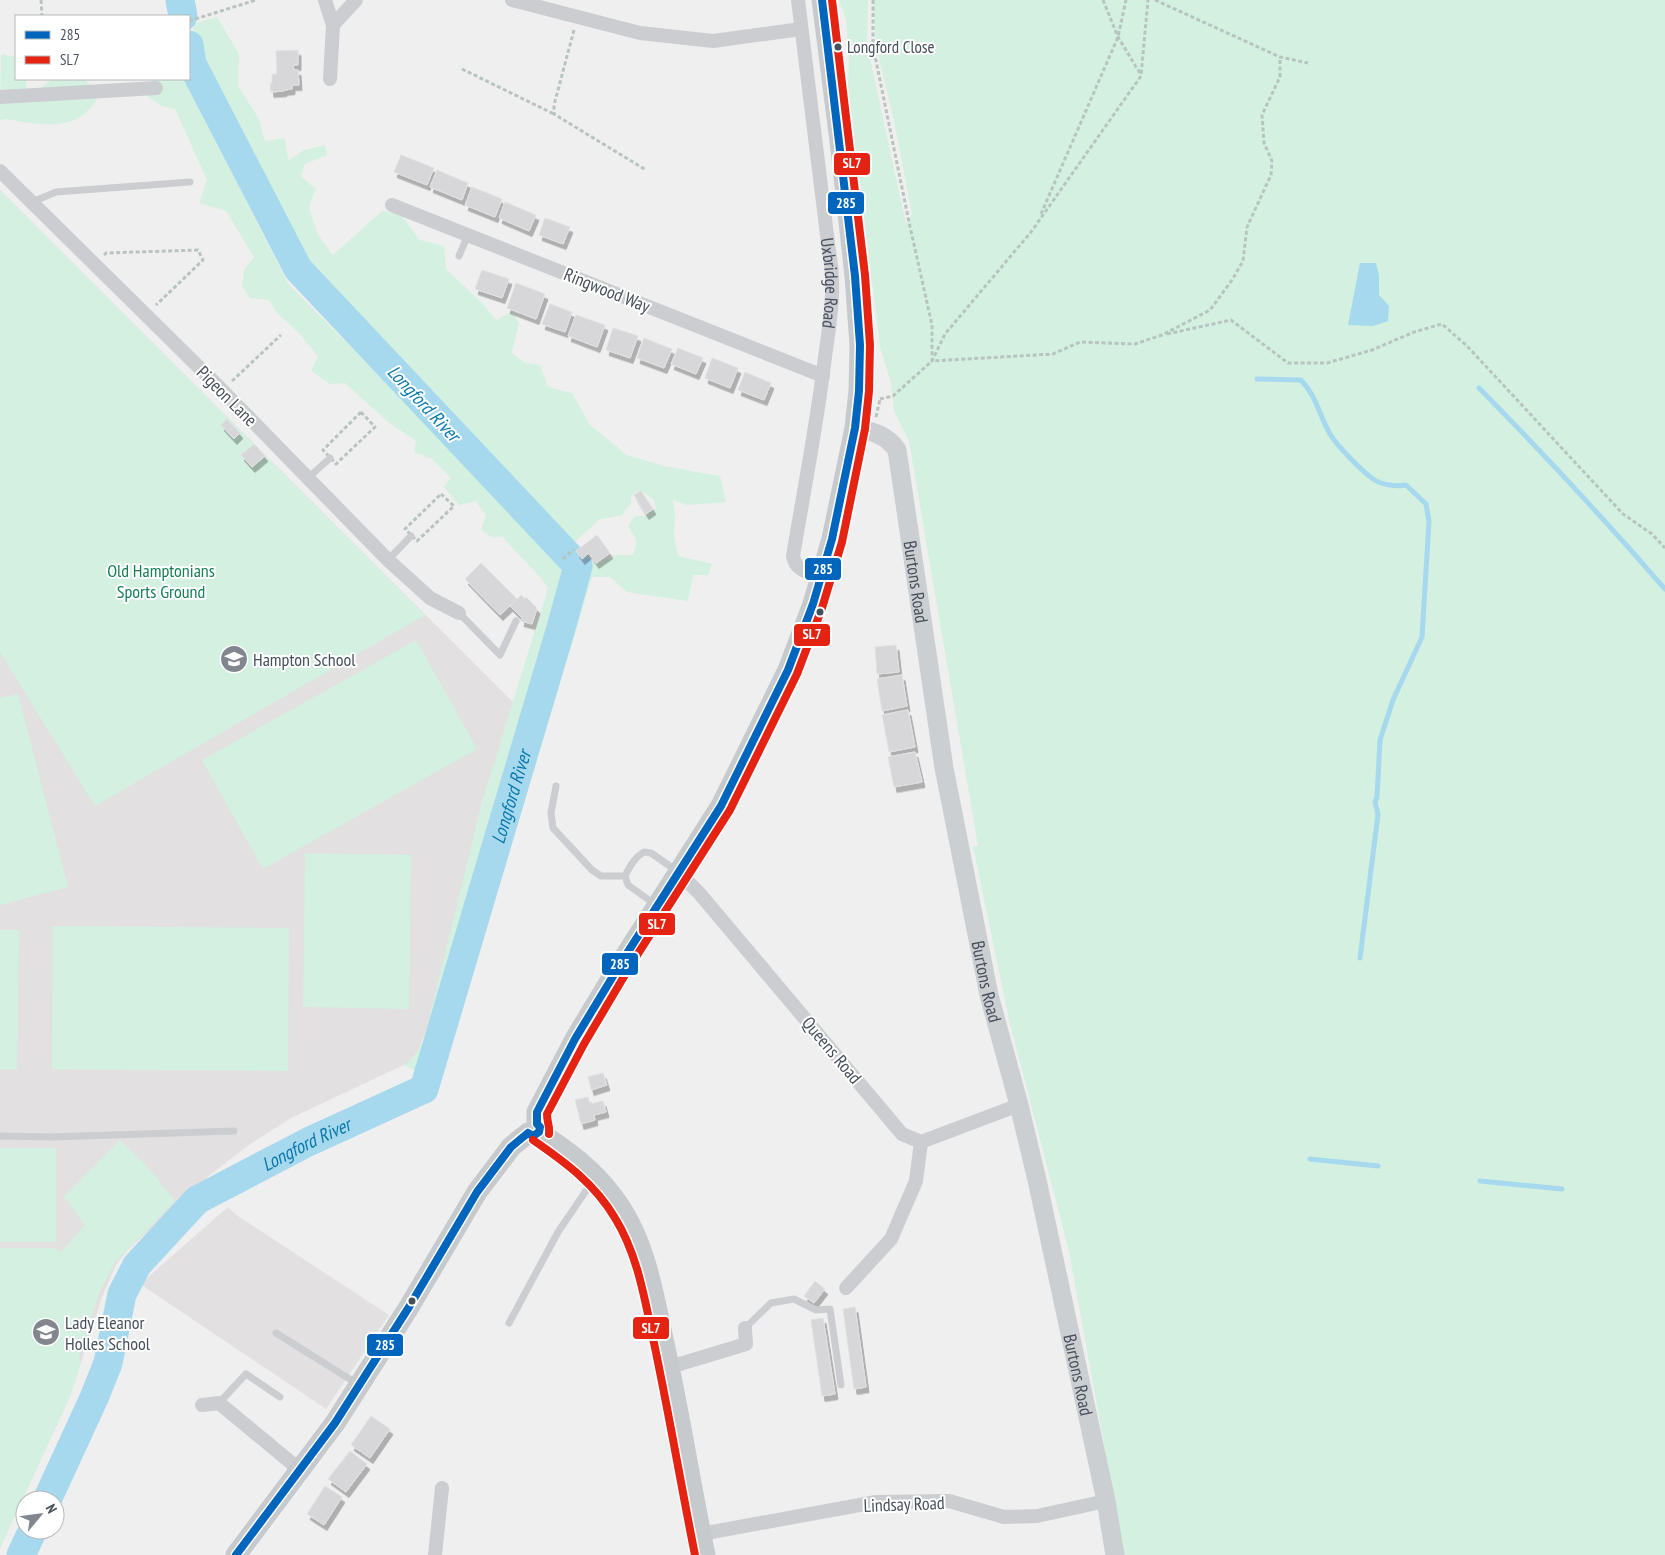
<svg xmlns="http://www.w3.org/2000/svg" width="1665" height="1555" viewBox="0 0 1665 1555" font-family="'PT Sans Narrow',sans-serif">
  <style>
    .education { fill: #e2e0e1 }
    .green { fill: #d3f0e0 }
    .water { fill: #a6d8ee }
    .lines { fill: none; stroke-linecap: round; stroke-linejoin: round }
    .stream { stroke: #a6d8ee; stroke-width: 5 }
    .river { stroke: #a6d8ee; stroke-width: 29 }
    .building { fill: #d7d7d9; stroke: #e1e1e2; filter: url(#shadow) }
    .path { stroke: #b8c4c1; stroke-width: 3; stroke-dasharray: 4 2.5; stroke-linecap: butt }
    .lane { stroke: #cbcdd0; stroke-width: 7 }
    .street { stroke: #cbcdd0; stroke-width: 14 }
    .secondary { stroke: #cccfd1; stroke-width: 19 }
    .primary { stroke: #c6cacd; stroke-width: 21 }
    .bus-1-casing { stroke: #fff; stroke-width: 11 }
    .bus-2-casing { stroke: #fff; stroke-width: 11 }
    .bus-1 { stroke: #0065bd; stroke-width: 8 }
    .bus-2 { stroke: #e42313; stroke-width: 8 }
    .bus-dot { fill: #464f5c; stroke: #fff; stroke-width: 2 }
    .labels { text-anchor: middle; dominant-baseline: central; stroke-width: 4; stroke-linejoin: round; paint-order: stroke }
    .bus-label { font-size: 17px; fill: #464f5c; stroke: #fff; text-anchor: start }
    .street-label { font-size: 18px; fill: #464f5c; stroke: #fff }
    .park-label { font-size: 18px; fill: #157f54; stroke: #fff }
    .poi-label { font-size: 18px; fill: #464f5c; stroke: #fff; text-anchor: start }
    .water-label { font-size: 19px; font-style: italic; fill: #0979ab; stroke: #fff }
    .line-badge { stroke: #fff; stroke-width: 2 }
    .badge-label { font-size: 14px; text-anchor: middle; font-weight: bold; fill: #fff }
  </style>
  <defs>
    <filter id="shadow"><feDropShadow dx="3" dy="5.5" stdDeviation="0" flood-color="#0004"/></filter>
  </defs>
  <rect width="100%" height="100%" fill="#f0efef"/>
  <path class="education" d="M0,190L514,703L482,802L429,1023L418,1051L410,1062L291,1118L246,1147L196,1186L127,1251L116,1265L102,1297L71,1394L0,1548Z
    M228,1207L238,1216L389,1315L326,1409L140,1284Z"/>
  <path class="green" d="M839,0H868L867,45L906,224L912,214L894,121L876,46L873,0H1665V1555H1124L1069,1251L1010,1024L973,847L978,846L909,441L894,411L891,383L880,346L848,86L849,60L846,19Z
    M217,17L239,54L238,86L259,119L265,141L285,138L288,161L304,150L325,145L327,155L305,164L301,177L316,189L309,207L318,235L333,255L382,211L400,214L420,240L444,246L446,269L482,303L496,320L512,312L519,323L512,353L525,363L540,365L548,387L572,393L590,425L627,455L663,466L720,476L726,502L687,505L673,500L675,514L674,536L678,556L712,564L708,575H693L688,601L627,592L610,577H592L440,1083L404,1065L414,1058L424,1039L482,802L548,588L542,579L503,538L504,536L493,538L481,530L486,515L476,501L459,505L444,487L451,478L432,459L414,452L416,441L388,422L345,383L330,384L311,371L318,356L300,334L276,312L269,300L250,298L242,285L244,270L254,257L226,211L199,203L207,180L175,109L161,106L146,95L154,79H185L188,87L289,285L538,535L572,567L568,591L576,593L581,561L587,556L597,565L604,559H613V555H633L637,542L628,526L635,516H646L656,508L654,500L640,490L631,496V503L622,515L597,520V522L571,545L542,515L530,498L306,270L251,162L206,77L192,24Z
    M1,54L16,57V79H28L26,81V91H36L53,79H85L98,97C95,102 91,108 86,112C64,132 32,123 6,119L0,120Z
    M0,190L425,615L95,806L0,652Z
    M416,640L477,749L263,869L202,760Z
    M18,694L68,887L0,905V698Z
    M305,853L411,855L409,1009L303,1007Z
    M53,926L289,928L288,1071L52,1069Z
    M0,930H19L17,1069H0Z
    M120,1140L147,1166L175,1201L114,1264L98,1296L79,1355L80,1367L71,1394L0,1548V1248H55L61,1252L85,1225L64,1197Z
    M0,1148H56V1242H0Z"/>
  <path class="water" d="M1360,263H1376L1379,275V295L1389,306L1388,321L1373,326L1348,325Z"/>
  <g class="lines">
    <path class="stream" d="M1257,379L1301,380C1317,397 1319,415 1330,434C1337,446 1362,471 1373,479C1382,485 1396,487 1406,485L1426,504L1429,521L1422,637L1393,700L1380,740L1377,797L1375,802L1378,814L1360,958
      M1479,388C1543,453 1605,520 1665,589
      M1310,1159L1378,1166
      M1480,1181L1562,1189"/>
    <g class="river">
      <path d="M180,0L183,16"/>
      <path id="s1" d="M47,1500L94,1398L108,1363L122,1294L137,1265L197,1200L308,1142L424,1089L561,628L578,566L298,269L192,64L189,45"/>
      <path d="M21,1555L33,1530"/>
    </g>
  </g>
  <path class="building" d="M298,50V65H293L294,70H298L299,85H292V89L284,90V91L271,92L270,83H272V74H277L276,51Z
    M401,155L434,168L427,185L394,172Z
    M437,170L468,183L462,200L430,187Z
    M472,187L502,199L495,217L465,205Z
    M505,202L536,215L529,231L499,218Z
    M545,218L570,227L563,244L539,235Z
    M482,270L509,279L502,298L475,289Z
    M516,283L545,294L536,319L507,308Z
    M550,304L572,312L565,332L542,324Z
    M576,315L605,325L597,347L568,336Z
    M613,328L638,336L630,358L606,350Z
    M644,338L672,349L664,368L637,358Z
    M678,348L703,358L696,374L671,364Z
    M712,358L738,368L730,388L705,378Z
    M745,372L771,383L764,400L738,390Z
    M227,419L240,433L234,439L221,425Z
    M254,444L265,456L252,467L241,455Z
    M641,491L653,509L646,514L634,495Z
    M597,535L610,553L596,563L589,553L582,559L576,551Z
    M481,563L517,599L500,615L465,579Z
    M521,595L525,599L526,597L537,608L532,624L521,621L522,618L510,606Z
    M896,645L899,672L877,674L875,647Z
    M902,675L907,706L882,711L877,679Z
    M908,710L915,747L889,752L882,715Z
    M915,752L922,782L894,787L888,757Z
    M603,1073L607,1085L591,1090L588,1077Z
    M588,1097L590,1104L603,1101L606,1112L594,1115L595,1120L581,1124L575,1100Z
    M815,1281L825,1289L814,1303L804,1296Z
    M855,1307L866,1387L854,1389L843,1309Z
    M823,1318L835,1394L822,1396L811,1320Z
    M371,1416L390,1429L370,1458L351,1445Z
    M350,1451L367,1464L346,1492L328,1479Z
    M325,1486L342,1497L324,1525L307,1514Z"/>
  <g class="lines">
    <path class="path" d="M41,0L42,16
      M873,0V46L909,222L932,325V361L1053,354L1080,342L1135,344L1162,335L1210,310L1232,280L1243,261L1247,227L1271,175L1272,161L1264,143L1262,115L1280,77V57
      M1103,0L1118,37L1141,75
      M1155,0L1280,57L1308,63
      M189,21L256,0
      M574,30L554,105V114L646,170
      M462,69L554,114
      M1041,214L1118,37L1126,0
      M104,255L106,253L198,250L203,260L156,305
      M1167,334L1231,320L1288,363H1327L1372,350L1414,332L1442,324L1467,346L1623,514L1652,534L1665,548
      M232,381L281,335
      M880,399L893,396L932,361L945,334L1031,232L1141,76L1148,0
      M361,412L375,427L336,464L323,450Z
      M876,417L880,399
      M441,494L454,506L417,541L405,529Z
      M563,559L574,549"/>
    <path class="lane" d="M32,202L56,192L190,182
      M459,256L468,235
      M308,478L330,458
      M388,560L411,536
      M459,613L500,655L516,621
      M556,786L551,813L553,828L592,870L601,876H625
      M656,905L628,885L625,876C630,866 635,857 644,852L651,853L677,871
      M0,1136L51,1137L234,1131
      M509,1323L558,1232L594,1179
      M745,1328L771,1303L794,1299L816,1310L830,1309L841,1385
      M276,1333L356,1383
      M219,1403L246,1374L280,1397"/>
    <g class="street">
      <path d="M325,0L333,25"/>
      <path d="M512,0L640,33L713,41L801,29"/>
      <path id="s2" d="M798,0L829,251C836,287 830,321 825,357C817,424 804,490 793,556C795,570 809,573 821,578"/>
      <path d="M330,79L333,25L356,0"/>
      <path d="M0,97L156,88"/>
      <path d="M0,171L222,390L388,560L430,598L459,613"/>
      <path d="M392,205L823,376"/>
      <path d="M679,873L700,894L902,1134L921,1142L1019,1105"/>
      <path d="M846,1288L891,1239L916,1181L921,1142"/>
      <path d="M670,1367L746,1344L745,1328"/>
      <path d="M202,1405L219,1403L300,1470"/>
      <path d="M701,1534L876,1502L949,1501L1004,1517L1037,1516L1106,1501"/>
      <path d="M435,1555L442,1488"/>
    </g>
    <path class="secondary" id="s3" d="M855,428C872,431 887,435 897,450L944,768L989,995L1019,1105L1037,1180L1106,1501L1115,1555"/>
    <path class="primary" d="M539,1132L540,1127L537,1124V1112L575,1039L624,958L721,806L788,670L813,604L832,539L855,428L859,391L860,345L855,276L840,141L822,0
      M539,1132C568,1152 592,1168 613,1197C644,1237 653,1291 663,1339C679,1410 690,1483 705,1555
      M236,1555L335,1423L409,1307L477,1192L511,1147L528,1133"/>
    <g class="bus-1-casing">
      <path id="bus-1" d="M528,1133L533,1136L539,1132L540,1127L537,1124V1112L575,1039L624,958L721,806L788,670L813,604L832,539L855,428L859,391L860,345L855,276L822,0
        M236,1555L335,1423L409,1307L477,1192L511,1147L528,1133"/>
    </g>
    <g class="bus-2-casing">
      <path id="bus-2" d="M549,1134C550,1126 547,1122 547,1114L584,1044L632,963L730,810L797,674L822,608L842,542L865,429L869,391L870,345L865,275L832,0
        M533,1140C565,1162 595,1184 615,1218C638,1255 645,1301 654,1343C669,1414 681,1485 695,1555"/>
    </g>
    <use href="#bus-1" class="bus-1"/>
    <use href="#bus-2" class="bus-2"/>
  </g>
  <defs>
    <g id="school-disc" transform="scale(1.4375)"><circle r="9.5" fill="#82878f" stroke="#fff"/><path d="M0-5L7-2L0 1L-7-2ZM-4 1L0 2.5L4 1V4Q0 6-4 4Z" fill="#fff"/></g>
  </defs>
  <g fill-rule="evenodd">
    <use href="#school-disc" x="234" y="659"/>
    <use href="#school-disc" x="46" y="1332"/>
  </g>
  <g class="bus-dot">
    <circle cx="838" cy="47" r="4.5"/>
    <circle cx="820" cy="612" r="4.5"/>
    <circle cx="412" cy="1301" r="4.5"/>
  </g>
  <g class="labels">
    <g class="bus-label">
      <text x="847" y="47">Longford Close</text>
    </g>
    <g class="street-label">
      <text stroke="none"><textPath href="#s2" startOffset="285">Uxbridge Road</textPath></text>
      <text transform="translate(607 290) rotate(22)">Ringwood Way</text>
      <text transform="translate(227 396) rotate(45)">Pigeon Lane</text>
      <text stroke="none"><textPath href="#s3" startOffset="182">Burtons Road</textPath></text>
      <text stroke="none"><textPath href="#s3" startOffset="588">Burtons Road</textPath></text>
      <text transform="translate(832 1050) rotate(50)">Queens Road</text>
      <text stroke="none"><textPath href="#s3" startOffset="992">Burtons Road</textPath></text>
      <text transform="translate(904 1504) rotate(-2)">Lindsay Road</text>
    </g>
    <g class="park-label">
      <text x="161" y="570">Old Hamptonians<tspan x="161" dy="21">Sports Ground</tspan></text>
    </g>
    <g class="poi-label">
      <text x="253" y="659">Hampton School</text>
      <text x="65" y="1322">Lady Eleanor<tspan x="65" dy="21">Holles School</tspan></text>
    </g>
    <g class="water-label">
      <text transform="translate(424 403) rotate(47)">Longford River</text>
      <text stroke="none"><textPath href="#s1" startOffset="899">Longford River</textPath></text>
      <text stroke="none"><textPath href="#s1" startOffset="464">Longford River</textPath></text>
    </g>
  </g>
  <g class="line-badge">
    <rect x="833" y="152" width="38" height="24" rx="5" fill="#e42313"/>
    <rect x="827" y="191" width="38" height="24" rx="5" fill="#0065bd"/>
    <rect x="804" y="557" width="38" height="24" rx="5" fill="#0065bd"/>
    <rect x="793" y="623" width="38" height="24" rx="5" fill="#e42313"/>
    <rect x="638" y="912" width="38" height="24" rx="5" fill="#e42313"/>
    <rect x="601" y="952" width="38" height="24" rx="5" fill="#0065bd"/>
    <rect x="632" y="1316" width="38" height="24" rx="5" fill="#e42313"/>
    <rect x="366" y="1333" width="38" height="24" rx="5" fill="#0065bd"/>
  </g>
  <g class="badge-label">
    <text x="852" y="168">SL7</text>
    <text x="846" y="208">285</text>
    <text x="823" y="574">285</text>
    <text x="812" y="639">SL7</text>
    <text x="657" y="929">SL7</text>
    <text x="620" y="969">285</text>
    <text x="651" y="1333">SL7</text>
    <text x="385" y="1350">285</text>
  </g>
  <rect x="15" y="15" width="175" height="65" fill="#ffffff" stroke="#b5b9be"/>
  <rect x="25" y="31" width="25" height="8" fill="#0065bd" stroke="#b5b9be"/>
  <text x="60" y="40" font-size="15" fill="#464f5c">285</text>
  <rect x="25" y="56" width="25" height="8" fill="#e42313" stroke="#b5b9be"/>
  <text x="60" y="65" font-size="15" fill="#464f5c">SL7</text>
  <g transform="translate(40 1515) rotate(61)"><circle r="24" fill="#ffffff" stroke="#b5b9be"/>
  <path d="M0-4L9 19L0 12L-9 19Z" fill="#82878f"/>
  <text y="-8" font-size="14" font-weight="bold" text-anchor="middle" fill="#464f5c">N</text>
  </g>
</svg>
